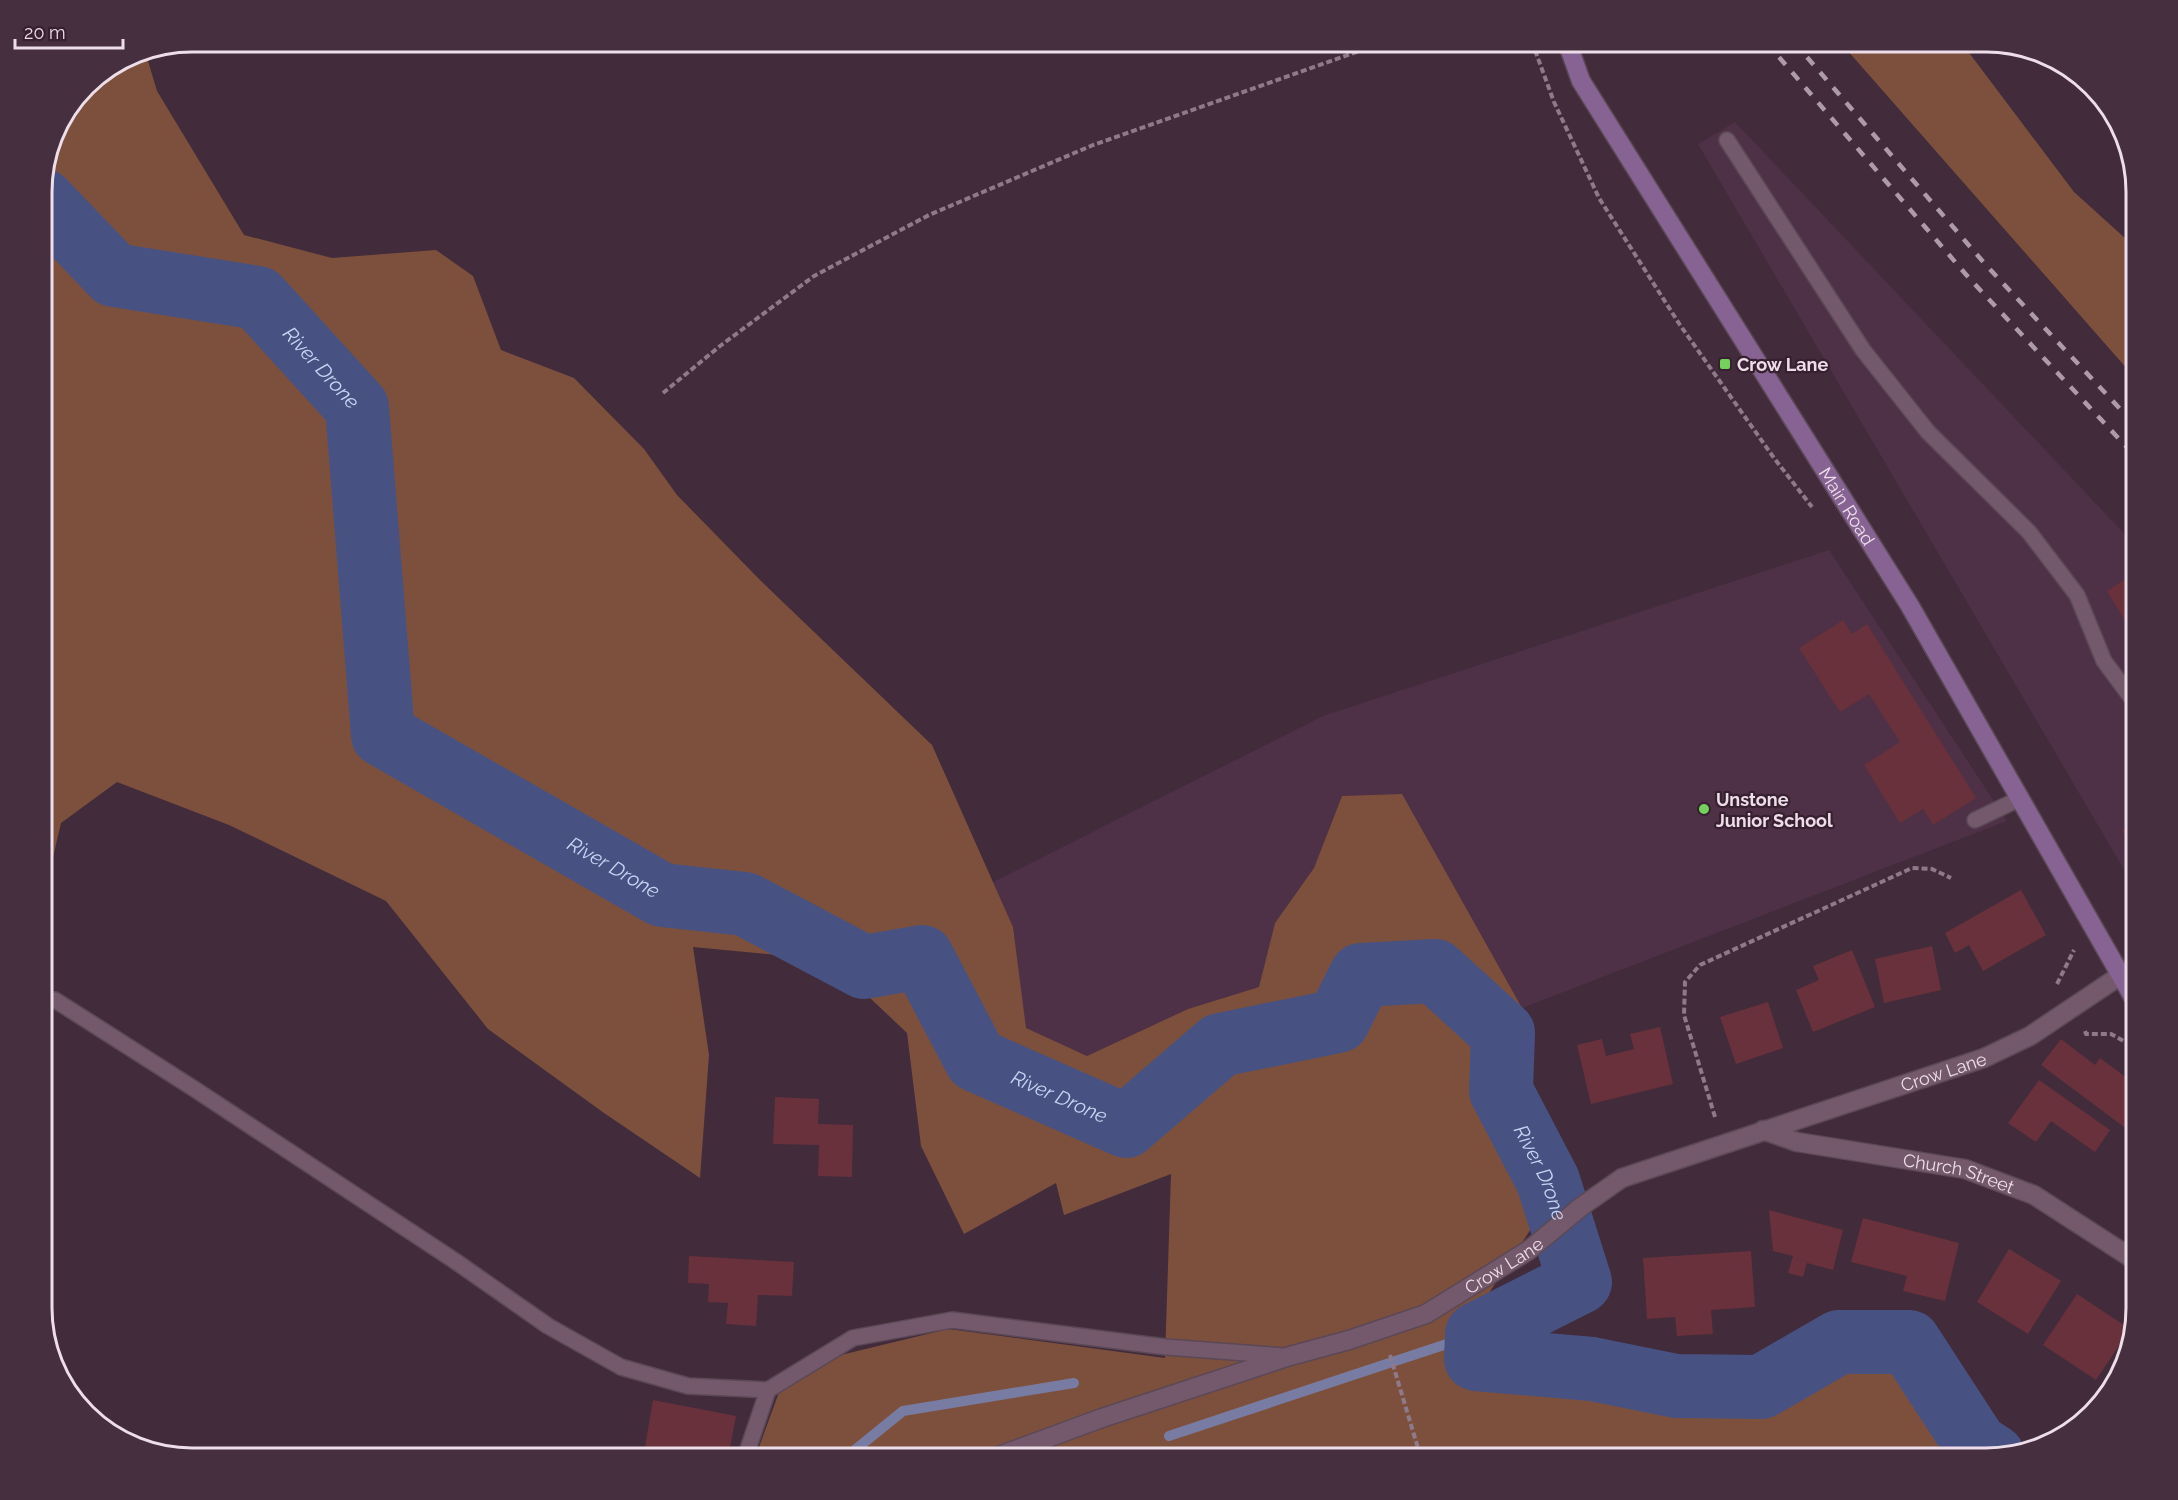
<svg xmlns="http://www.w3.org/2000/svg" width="2178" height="1500" viewBox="0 0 2178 1500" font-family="Raleway,sans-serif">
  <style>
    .built { fill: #4e3146 }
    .green { fill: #7d503e }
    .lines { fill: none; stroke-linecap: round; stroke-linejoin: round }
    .stream { stroke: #797ca2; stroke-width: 10 }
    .river { stroke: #475283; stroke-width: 64 }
    .building { fill: #69313b }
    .service-casing { stroke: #5b4856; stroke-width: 18 }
    .minor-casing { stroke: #5b4856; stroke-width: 21 }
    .secondary-casing { stroke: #5b4856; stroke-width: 21 }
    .path { stroke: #8e7a88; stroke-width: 4; stroke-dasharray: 6 3; stroke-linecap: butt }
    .service { stroke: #73596b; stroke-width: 15 }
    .minor { stroke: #73596b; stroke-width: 18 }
    .secondary { stroke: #876393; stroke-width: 18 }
    .rail { stroke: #ae9ba8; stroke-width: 4.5; stroke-dasharray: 10 10; stroke-linecap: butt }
    .poi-dot { fill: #74d25c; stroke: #372131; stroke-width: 2 }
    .labels { text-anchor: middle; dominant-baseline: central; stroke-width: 4.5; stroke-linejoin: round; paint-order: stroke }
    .poi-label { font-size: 18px; font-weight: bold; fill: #eedee9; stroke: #372131; text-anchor: start }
    .street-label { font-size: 18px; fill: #eedee9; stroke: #372131 }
    .water-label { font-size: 20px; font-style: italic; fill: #cad3f2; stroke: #372131 }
    .rim { fill: none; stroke: #eedee9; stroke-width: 3 }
  </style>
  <rect width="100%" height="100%" fill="#422b3b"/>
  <path class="built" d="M1735,122L2136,546V890L1698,144Z
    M1829,550L2007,821L1522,1008L1445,877L1342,796L1314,868L1275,923L1259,987L1188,1009L1087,1056L1025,1028L1013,927L993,882L1323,716Z"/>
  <path class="green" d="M1840,42H1961L2074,192L2136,248V379Z
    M145,51L157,91L244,235L332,258L436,250L473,276L501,350L574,378L644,449L677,495L759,579L932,745L1013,927L1026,1028L1087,1056L1188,1009L1259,987L1275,923L1314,868L1342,796L1402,794L1522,1008L1548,1203L1464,1331L1470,1364L1590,1377L1672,1391L1762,1394L1843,1349L1890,1340L1969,1448L1984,1458H755L785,1376L845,1354L948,1329L1165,1358L1171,1174L1064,1215L1056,1183L964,1234L921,1146L907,1033L869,997L778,955L693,947L709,1055L700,1178L604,1113L488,1029L386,901L229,825L117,782L61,823L42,904V183L54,134L86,86L135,53Z"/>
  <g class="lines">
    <path class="stream" d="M1169,1436L1477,1334
      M845,1458L903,1411L1074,1383"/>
    <path class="river" id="s1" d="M42,200L114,275L258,298L357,407L383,735L662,895L745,904L864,967L922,957L976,1060L1126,1126L1220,1045L1338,1021L1361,975L1435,971L1503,1033L1501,1091L1548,1181L1580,1282L1477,1334L1476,1359L1592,1369L1676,1386L1761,1387L1839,1342H1909L1976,1445L1993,1456"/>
  </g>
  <path class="building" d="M2136,572V639L2107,591Z
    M1843,620L1852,634L1867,624L1976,798L1933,825L1923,809L1900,823L1864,765L1900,742L1869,694L1840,712L1799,648Z
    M2136,822V852L2122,831Z
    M2021,890L2046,935L1983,971L1969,945L1955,953L1945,933Z
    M1932,946L1941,990L1884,1003L1875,959Z
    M1852,950L1875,1007L1813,1032L1796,990L1819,980L1813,966Z
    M1768,1002L1783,1048L1736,1064L1720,1017Z
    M1660,1027L1673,1084L1591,1104L1577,1045L1602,1039L1606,1056L1634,1049L1630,1034Z
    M2061,1039L2095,1065L2100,1058L2135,1084L2128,1094L2136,1100V1136L2041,1065Z
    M2039,1080L2110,1130L2095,1152L2051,1121L2036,1142L2008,1123Z
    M775,1097L819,1099L818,1124L853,1125L852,1177L818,1176L819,1145L773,1144Z
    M1769,1210L1843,1230L1833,1270L1807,1263L1803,1277L1788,1273L1793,1256L1773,1251Z
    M1863,1218L1959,1243L1945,1301L1903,1291L1907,1276L1851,1262Z
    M2009,1249L2061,1281L2028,1334L1977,1302Z
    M1751,1251L1755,1307L1711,1310L1713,1334L1677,1336L1675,1317L1647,1319L1643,1258Z
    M689,1256L794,1262L792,1296L758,1295L756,1326L726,1324L728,1303L708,1302L709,1284L688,1283Z
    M2077,1294L2130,1329L2096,1380L2043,1345Z
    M653,1400L736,1416L728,1458L688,1452L686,1458H643Z"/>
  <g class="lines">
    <g class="service-casing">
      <path id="service" d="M1727,140L1863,350L1928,432L2029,532L2077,595L2104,661L2130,696L2136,700
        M1975,820L2019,799
        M55,1000L196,1090L455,1261L548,1326L621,1367L688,1386L768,1390L853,1338L952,1320L1166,1347L1284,1356
        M745,1458L768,1390"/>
    </g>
    <g class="minor-casing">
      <g id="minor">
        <path id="s2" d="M1763,1130L1797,1142L1965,1169L2034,1195L2136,1261"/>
        <path id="s3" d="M993,1458L1102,1418L1290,1356L1349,1340L1426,1314L1529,1250L1582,1206L1622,1178L1984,1058L2030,1036L2121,975"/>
      </g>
    </g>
    <g class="secondary-casing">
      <g id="secondary">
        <path id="s4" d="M1567,42L1581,81L1910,606L2136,1002"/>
      </g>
    </g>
    <path class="path" d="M1532,42L1554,102L1599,198L1680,325L1774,458L1812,507
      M663,393L720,346L814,276L929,215L1093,145L1385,42
      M2057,984L2074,950
      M2085,1031L2086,1034H2111L2136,1048
      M1715,1117L1684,1015L1685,982L1700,965L1912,868L1932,869L1951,878
      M1390,1355L1421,1458"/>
    <use href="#service" class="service"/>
    <use href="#minor" class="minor"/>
    <use href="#secondary" class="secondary"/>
    <path class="rail" d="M1766,42L1969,278L2136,457
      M1794,42L1985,264L2136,426"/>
  </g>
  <g class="poi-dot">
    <rect x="1719" y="358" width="12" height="12" rx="3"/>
    <circle cx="1704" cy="809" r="6"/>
  </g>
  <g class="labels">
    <g class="poi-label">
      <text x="1737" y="364">Crow Lane</text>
      <text x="1716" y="799">Unstone<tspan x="1716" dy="21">Junior School</tspan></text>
    </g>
    <g class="street-label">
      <text stroke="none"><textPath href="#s4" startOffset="543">Main Road</textPath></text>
      <text stroke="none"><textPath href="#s3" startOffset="1034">Crow Lane</textPath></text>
      <text stroke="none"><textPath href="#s2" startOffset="201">Church Street</textPath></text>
      <text stroke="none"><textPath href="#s3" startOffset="548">Crow Lane</textPath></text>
    </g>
    <g class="water-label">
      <text stroke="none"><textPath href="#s1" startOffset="344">River Drone</textPath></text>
      <text stroke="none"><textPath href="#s1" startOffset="992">River Drone</textPath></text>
      <text stroke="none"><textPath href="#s1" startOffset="1532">River Drone</textPath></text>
      <text stroke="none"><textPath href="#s1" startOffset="2216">River Drone</textPath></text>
    </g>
  </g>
  <path d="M0 0H2178V1500H0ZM192 52H1986A140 140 0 0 1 2126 192V1308A140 140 0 0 1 1986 1448H192A140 140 0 0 1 52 1308V192A140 140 0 0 1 192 52Z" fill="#463040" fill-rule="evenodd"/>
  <path class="rim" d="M192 52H1986A140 140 0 0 1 2126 192V1308A140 140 0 0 1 1986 1448H192A140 140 0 0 1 52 1308V192A140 140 0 0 1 192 52Z"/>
  <path d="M15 39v9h108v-9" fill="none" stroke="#eedee9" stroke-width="3"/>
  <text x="24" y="39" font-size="18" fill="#eedee9" stroke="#372131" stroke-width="4.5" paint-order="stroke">20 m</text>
</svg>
